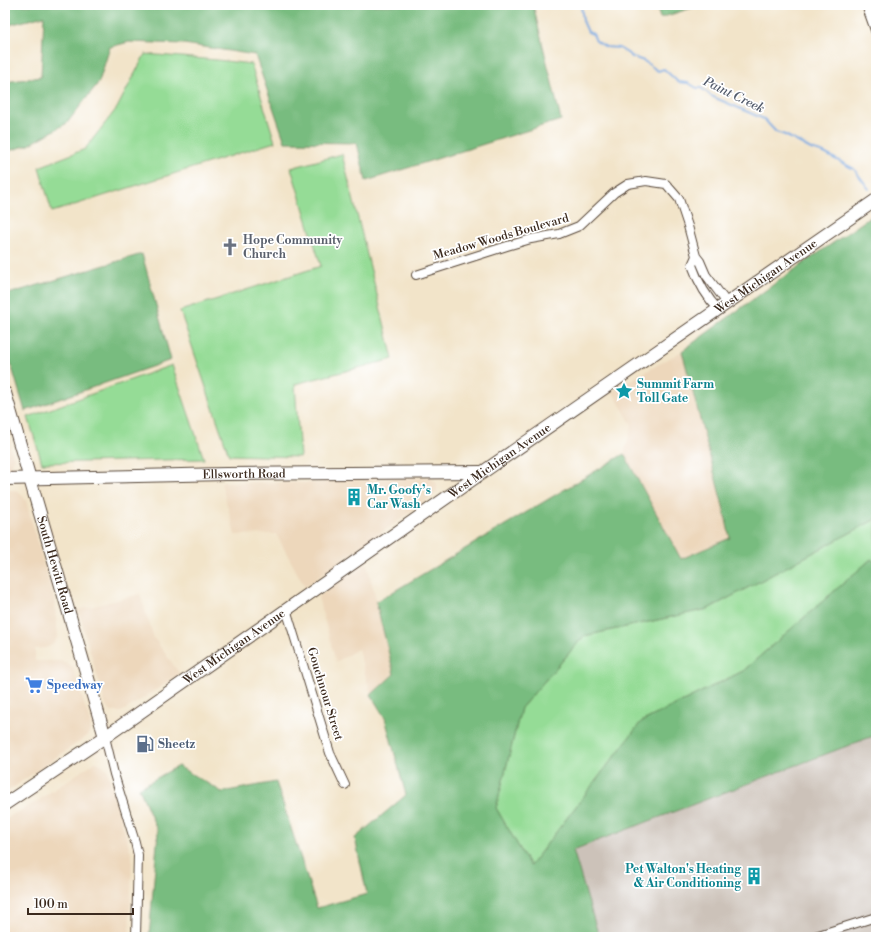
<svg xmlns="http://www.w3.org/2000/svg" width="881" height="942" viewBox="0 0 881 942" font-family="'Libre Bodoni',serif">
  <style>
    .built { fill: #edd7bb }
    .industrial { fill: #ccc2b9 }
    .green { fill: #95dc96; stroke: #68835a }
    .forest { fill: #78bc7f; stroke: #5a734e }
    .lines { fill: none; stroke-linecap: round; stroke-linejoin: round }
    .stream { stroke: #74a5df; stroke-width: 2 }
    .street-casing { stroke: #564638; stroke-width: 10 }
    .secondary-casing { stroke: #564638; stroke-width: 14 }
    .street { stroke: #fff; stroke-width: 8 }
    .secondary { stroke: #fff; stroke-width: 12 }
    .labels { text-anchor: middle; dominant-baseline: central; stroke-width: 3.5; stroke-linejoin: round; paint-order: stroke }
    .street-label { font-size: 12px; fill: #3b2a1e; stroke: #fff }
    .worship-label { font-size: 12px; font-weight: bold; fill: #5b616d; stroke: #fff; text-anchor: start }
    .culture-label { font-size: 12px; font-weight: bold; fill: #0d838f; stroke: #fff; text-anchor: start }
    .shop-label { font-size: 12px; font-weight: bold; fill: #366cbe; stroke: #fff; text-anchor: start }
    .service-label { font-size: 12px; font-weight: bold; fill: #4e5e75; stroke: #fff; text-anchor: start }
    .water-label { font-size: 13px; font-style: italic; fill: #525b6b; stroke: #fff }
  </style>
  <rect width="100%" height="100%" fill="#fff"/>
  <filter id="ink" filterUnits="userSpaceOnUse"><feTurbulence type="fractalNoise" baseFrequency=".025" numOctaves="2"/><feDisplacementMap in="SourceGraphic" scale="8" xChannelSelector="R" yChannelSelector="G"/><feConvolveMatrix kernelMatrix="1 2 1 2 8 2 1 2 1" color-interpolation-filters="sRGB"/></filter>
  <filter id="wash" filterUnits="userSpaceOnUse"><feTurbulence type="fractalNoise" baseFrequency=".012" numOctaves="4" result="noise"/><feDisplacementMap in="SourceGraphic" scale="16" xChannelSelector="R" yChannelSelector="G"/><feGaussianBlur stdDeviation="0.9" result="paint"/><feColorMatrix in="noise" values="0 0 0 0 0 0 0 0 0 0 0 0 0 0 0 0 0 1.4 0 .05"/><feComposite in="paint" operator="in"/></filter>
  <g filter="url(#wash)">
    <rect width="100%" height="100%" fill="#f2e4c9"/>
    <path class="built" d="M682,351L724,510L730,538L681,559L624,454L632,425L612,391Z
      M5,428L14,459L11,467L9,469L5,470Z
      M427,477L432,479L437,484V491L433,496L305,587L276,534L235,535L221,482L317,483L337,480Z
      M5,490H14L18,492L22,495L26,501L54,600L58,636L55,642L50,646L45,648L35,649V661H60L66,662L73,668L91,726L89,733L87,736L5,793Z
      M367,563L394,674L371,695L358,649L336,662L318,597Z
      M140,594L154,638L180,674L128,708L121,712H115L109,710L106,706L78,610Z
      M95,762L102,764L107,769L132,857L129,937H5V819L36,802Z"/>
    <path class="industrial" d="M876,734V937H599L573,850Z"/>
    <path class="green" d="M145,54L217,60L251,64L275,142L52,212L39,167L85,149L117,108Z
      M342,154L393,359L295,384L300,457L229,455L180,311L321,266L291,168Z
      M172,365L204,459L42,463L28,417Z
      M876,519V563L871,559L743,671L641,722L530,866L496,808L521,708L584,636L708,609Z"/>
    <path class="forest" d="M5,5H533L561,120L366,181L357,143L285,142L255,55L184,44L129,42L110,47L99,82L67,123L29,145L5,152V82L41,77L44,16L5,26Z
      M656,5H701L660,18Z
      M876,213V519L708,609L584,636L521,708L496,808L530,866L641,722L743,671L871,559L876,563V735L573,850L599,937H149L158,832L139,788L178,766L222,792L276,782L317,908L367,894L355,838L406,795L385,718L371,695L394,674L376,602L624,454L681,559L730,538L724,510L682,351L781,279Z
      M142,254L171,360L25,411L5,344V295Z"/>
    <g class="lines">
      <path class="stream" d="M581,5L583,21L588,32L593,34L596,41L606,47L619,48L626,52L632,57L644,61L658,71L664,69L678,82L688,83L697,88H701L708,93L711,96L764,119L776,132L785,135L811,149L824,153L854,169L869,189"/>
    </g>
  </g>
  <g filter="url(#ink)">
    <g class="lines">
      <g class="street-casing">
        <path id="street" d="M866,5L876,33
          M696,256L692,265C698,282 706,297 719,310
          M416,275L507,246L531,239L559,234L579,226L614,193L628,184L646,181L666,184L679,199L688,226L696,256L700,261L706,275L727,303
          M286,609L330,753L345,785
          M105,737L114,774L135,842L138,855L136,937
          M812,937L876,917"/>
      </g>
      <g class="secondary-casing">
        <g id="secondary">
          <path id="s1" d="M5,393L105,737"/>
          <path id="s2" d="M5,479L226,474L483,472"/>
          <path id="s3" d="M5,804L105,737L483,472L876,200"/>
        </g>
      </g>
      <use href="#street" class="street"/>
      <use href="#secondary" class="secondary"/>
    </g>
  </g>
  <defs>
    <g id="church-bare" transform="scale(1.38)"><path d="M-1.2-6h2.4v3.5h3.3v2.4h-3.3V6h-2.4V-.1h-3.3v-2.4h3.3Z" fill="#6b7280" stroke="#fff" stroke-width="2.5" paint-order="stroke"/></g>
    <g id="sight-bare" transform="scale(1.38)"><path d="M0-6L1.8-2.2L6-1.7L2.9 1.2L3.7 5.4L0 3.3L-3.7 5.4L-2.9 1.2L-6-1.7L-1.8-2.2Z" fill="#0f9aa8" stroke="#fff" stroke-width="2.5" paint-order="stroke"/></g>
    <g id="building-bare" transform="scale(1.38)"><path d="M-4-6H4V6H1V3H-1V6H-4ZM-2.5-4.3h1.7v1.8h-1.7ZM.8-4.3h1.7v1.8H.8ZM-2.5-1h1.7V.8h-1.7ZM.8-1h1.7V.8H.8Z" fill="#0f9aa8" stroke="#fff" stroke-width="2.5" paint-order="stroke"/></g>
    <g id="supermarket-bare" transform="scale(1.38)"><path d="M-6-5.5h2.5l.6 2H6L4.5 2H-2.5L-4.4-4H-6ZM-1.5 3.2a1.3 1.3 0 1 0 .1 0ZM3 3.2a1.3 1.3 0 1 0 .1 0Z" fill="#3f7fe0" stroke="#fff" stroke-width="2.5" paint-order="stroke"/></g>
    <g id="fuel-bare" transform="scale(1.38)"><path d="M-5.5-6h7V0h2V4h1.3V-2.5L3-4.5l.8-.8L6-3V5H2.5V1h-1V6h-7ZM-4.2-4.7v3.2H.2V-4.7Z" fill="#5c6f8a" stroke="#fff" stroke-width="2.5" paint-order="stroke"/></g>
  </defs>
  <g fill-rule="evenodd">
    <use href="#church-bare" x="230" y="247"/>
    <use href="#sight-bare" x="624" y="391"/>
    <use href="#building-bare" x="354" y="497"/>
    <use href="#supermarket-bare" x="34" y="685"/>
    <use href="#fuel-bare" x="145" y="744"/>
    <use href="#building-bare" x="754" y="876"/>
  </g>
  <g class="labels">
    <g class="street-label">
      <text transform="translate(501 237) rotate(-16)">Meadow Woods Boulevard</text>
      <text stroke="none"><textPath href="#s3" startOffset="926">West Michigan Avenue</textPath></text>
      <text stroke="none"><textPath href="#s3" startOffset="602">West Michigan Avenue</textPath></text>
      <text stroke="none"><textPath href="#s2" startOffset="239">Ellsworth Road</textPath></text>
      <text stroke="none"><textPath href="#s1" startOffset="179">South Hewitt Road</textPath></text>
      <text stroke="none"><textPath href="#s3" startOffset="278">West Michigan Avenue</textPath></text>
      <text transform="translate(325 694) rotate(73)">Gouchnour Street</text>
    </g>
    <g class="worship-label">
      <text x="243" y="240">Hope Community<tspan x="243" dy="14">Church</tspan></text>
    </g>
    <g class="culture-label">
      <text x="637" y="384">Summit Farm<tspan x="637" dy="14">Toll Gate</tspan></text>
      <text x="367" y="490">Mr. Goofy’s<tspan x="367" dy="14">Car Wash</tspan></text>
      <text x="741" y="869" text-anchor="end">Pet Walton's Heating<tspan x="741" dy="14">&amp; Air Conditioning</tspan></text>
    </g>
    <g class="shop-label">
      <text x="47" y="685">Speedway</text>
    </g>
    <g class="service-label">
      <text x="158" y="744">Sheetz</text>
    </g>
    <g class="water-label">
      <text transform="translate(734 95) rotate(26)">Paint Creek</text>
    </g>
  </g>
  <rect width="881" height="942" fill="none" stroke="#fff" stroke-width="20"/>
  <path d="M28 908v6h105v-6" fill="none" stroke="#3b2a1e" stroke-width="2"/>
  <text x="34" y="908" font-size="12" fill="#3b2a1e" stroke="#ffffff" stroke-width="3" paint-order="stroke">100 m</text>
</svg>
